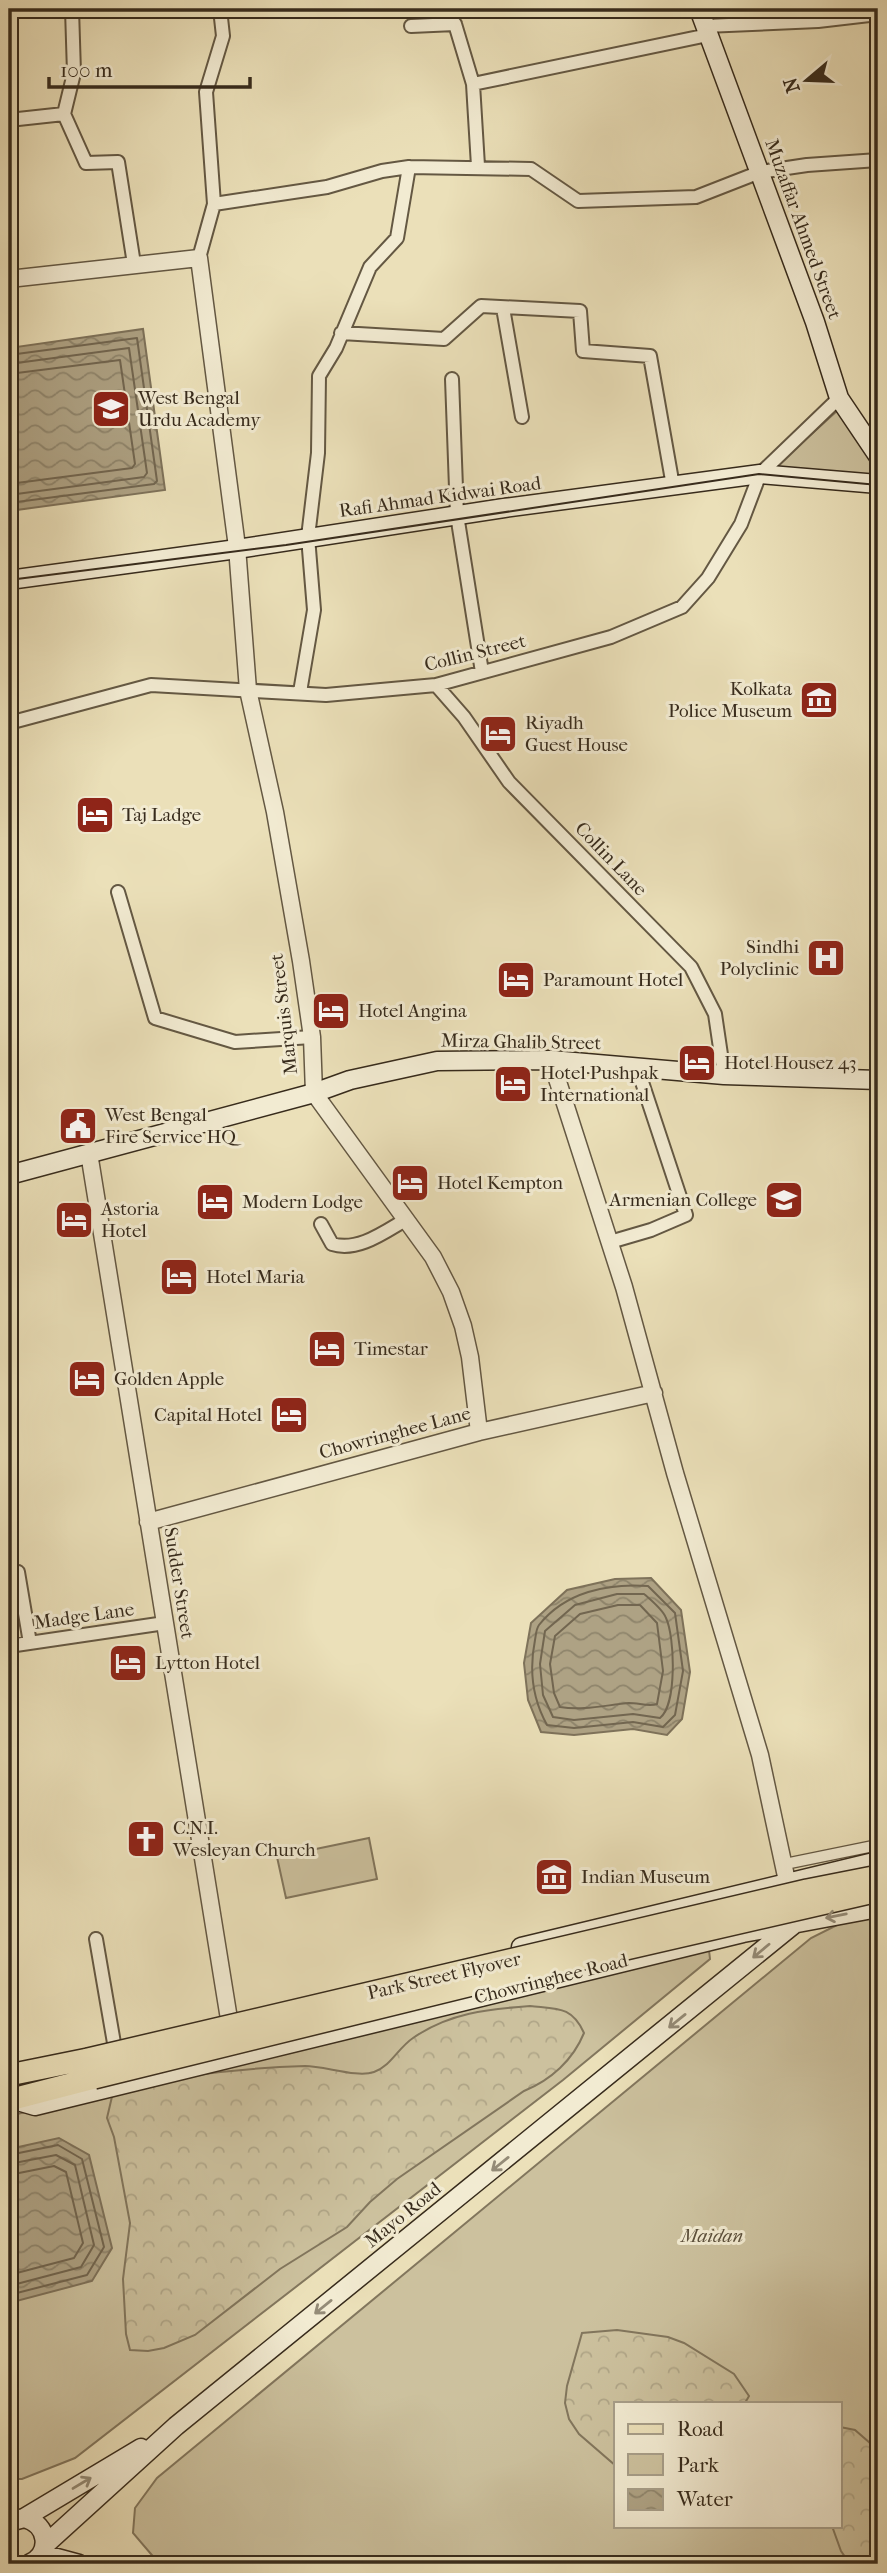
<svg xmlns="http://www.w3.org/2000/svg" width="887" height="2573" viewBox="0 0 887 2573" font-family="'IM FELL French Canon',serif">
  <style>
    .green { fill: #ccc19e; stroke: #82765d; stroke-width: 2; fill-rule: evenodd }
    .forest { fill: url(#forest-crowns); stroke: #82765d; stroke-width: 2 }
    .water { fill: url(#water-waves); stroke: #7e725a; stroke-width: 2 }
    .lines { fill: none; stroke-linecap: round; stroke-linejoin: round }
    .shore { stroke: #726650; stroke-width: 2 }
    .pedestrian-casing { stroke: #645843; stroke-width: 13 }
    .minor-casing { stroke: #645843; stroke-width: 16 }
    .tertiary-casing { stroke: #645843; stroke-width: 19 }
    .secondary-casing { stroke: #372b1c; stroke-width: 21 }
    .primary-casing { stroke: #372b1c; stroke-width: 24 }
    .pedestrian { stroke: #f2ebd2; stroke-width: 10 }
    .minor { stroke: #f2ebd2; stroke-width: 12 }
    .tertiary { stroke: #f2ebd2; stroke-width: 16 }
    .secondary { stroke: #f2ebd2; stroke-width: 18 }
    .primary { stroke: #ebe0b9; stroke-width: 21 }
    .tram { stroke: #372b1c; stroke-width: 2 }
    .primary-bridge-casing { stroke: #372b1c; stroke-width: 24; stroke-linecap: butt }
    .primary-bridge { stroke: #ebe0b9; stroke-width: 21 }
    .oneway { stroke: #948b77 }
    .labels { text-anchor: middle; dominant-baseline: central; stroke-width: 6; stroke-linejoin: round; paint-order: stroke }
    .street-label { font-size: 19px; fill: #372b1c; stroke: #f2ebd2 }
    .poi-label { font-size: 19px; fill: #372b1c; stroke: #f2ebd2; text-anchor: start }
    .park-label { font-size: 19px; font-style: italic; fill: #5c503c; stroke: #f2ebd2 }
  </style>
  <defs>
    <pattern id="forest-crowns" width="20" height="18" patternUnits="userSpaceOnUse" patternTransform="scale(1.75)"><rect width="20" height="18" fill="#ccc19e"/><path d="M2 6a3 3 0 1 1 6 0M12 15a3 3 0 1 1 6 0" fill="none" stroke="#b0a688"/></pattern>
    <pattern id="water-waves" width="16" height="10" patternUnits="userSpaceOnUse" patternTransform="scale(1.75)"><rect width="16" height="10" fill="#aea284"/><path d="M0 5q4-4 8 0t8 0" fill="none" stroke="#8e846b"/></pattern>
  </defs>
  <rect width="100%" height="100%" fill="#ebe0b9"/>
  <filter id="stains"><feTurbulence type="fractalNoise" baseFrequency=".00286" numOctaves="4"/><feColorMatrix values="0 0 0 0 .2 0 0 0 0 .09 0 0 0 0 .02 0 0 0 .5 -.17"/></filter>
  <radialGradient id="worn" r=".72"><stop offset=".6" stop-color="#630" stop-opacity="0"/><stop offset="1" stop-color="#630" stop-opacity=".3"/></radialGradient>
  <path class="green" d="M838,410L878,467V479L773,469Z
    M369,1838L377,1879L286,1898L277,1857Z
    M878,1913V2564H168L157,2561L133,2533L135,2508L157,2478L811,1938L845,1921ZM616,2403H840V2526H616Z
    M709,1950L710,1959L563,2080L75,2458L22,2479H9V2116L561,1982Z"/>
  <path class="forest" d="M530,2006C557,2009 572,2006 584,2033C573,2060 551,2080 524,2091L397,2179L370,2202L347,2227L280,2269L195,2335L164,2348L148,2351L130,2350L126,2334L123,2279L130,2223L114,2137L107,2118L114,2088C176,2076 242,2068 305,2066C325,2066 357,2078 374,2072C391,2066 398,2048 413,2038C449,2013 488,2009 530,2006Z
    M617,2330L668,2337L684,2343L734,2374L749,2396L745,2403H616V2466L579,2434L569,2419L565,2403L567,2386L582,2333Z
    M840,2427L855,2430L878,2450V2564H850L841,2551L832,2526H840Z"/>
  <path class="water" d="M143,329L165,490L9,511V348Z
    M651,1578L681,1610L690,1672L682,1719L667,1735L633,1729L574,1735L541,1732L528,1700L524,1663L531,1623L567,1590L615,1579Z
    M59,2138L89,2155L112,2248L92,2281L9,2303V2149Z"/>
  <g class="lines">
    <path class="shore" d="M9,355L137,338L157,481L154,484L9,503
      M9,364L129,348L147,473L144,477L9,495
      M9,374L120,360L135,464L132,468L9,484
      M648,1586L675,1613L683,1671L675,1715L663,1727L633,1722L574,1728L547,1725C532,1698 529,1670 535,1640C536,1635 536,1629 539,1625C565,1592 608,1583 648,1586Z
      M617,1594H644C651,1600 663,1610 666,1618C675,1637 677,1705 660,1718L633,1714L574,1720L553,1717L543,1695L540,1664L545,1631L575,1605Z
      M618,1605H640L657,1623L663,1671L657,1704C649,1707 639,1703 629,1703C606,1705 583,1711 560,1707L554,1693L550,1664L555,1636L580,1614Z
      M9,2155L58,2145L82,2159L104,2247L87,2275L9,2295
      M9,2164L56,2155L75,2165L94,2245L81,2267L9,2286
      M9,2175L54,2166L66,2172L83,2243L74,2258L9,2275"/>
    <g class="pedestrian-casing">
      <path id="pedestrian" d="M785,1864L878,1845"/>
    </g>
    <g class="minor-casing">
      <path id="minor" d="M72,9L74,73L64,114L86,163L118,162L134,264
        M443,9L455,24L473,84L478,166
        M411,26L455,24
        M705,26L818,21L878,14
        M473,84L708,35
        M9,120L64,114
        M214,204L327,187L382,171L409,167L531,169L578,201L696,197L760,172L807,165L878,160
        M199,258L214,204L206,92L223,36L220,9
        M503,308L522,417
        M341,333L444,339L481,306L580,311L583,351L650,356L673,486
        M452,379L457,515L482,672
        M436,685L464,717L509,782L691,967L715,1014L724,1075
        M300,692L314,610L308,537L318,453L319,376L336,348L370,267L397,238L409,167
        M9,723L151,685L326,695L436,685L611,637L682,607L708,578L741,524L760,474L839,398
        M118,892L155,1018L235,1042L312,1037
        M321,1224L332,1244C357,1252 383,1233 405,1220
        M610,1242L651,1230L686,1215L637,1067
        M18,1572L30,1643
        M9,1646L165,1623
        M96,1939L114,2043"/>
    </g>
    <g class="tertiary-casing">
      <path id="tertiary" d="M9,279L199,258L237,547L248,690L275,812L301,961L312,1037L314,1093L433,1257L451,1292L463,1326L470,1357L479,1432
        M551,1060L624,1287L675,1473L760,1755L790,1895
        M89,1153L229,2019
        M148,1522L479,1432L654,1393"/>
    </g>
    <g class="secondary-casing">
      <path id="secondary" d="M699,9L815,322L839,398L878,456
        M9,580L237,549L504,508L760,474L878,484
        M9,1175L314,1093L350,1080L437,1061L551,1060L724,1075L878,1080
        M521,1947L878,1861
        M11,2099L35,2106L743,1933L878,1908
        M24,2518C49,2524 52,2554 29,2564
        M9,2522L24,2518L141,2448
        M45,2545L176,2426L793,1925
        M42,2554L79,2564
        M9,2562L14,2564"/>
    </g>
    <g class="primary-casing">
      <path id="primary" d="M9,2075L88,2059
        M9,2100L94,2078"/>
    </g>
    <use href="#pedestrian" class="pedestrian"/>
    <use href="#minor" class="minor"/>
    <use href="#tertiary" class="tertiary"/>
    <use href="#secondary" class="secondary"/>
    <use href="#primary" class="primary"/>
    <path class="tram" d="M9,580L286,545L759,474L878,485"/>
    <g class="primary-bridge-casing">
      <path id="primary-bridge" d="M88,2059L807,1890L878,1876
        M94,2078L517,1974L878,1891"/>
    </g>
    <use href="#primary-bridge" class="primary-bridge"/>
  </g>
  <defs><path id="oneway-shaft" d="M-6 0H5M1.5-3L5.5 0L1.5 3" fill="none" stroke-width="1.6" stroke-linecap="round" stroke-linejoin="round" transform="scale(1.75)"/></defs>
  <g class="oneway">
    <use href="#oneway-shaft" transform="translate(836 1916) rotate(169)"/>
    <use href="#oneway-shaft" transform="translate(761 1951) rotate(140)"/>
    <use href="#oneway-shaft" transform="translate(677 2021) rotate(141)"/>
    <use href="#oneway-shaft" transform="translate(500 2164) rotate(141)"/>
    <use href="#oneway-shaft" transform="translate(323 2307) rotate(141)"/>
    <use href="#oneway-shaft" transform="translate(82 2483) rotate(-31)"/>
  </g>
  <defs>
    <g id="university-square" transform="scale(2.0125)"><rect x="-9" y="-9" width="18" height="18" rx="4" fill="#8f2418" stroke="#f2ebd2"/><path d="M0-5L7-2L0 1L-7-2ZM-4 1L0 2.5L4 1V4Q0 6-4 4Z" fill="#fff"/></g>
    <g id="museum-square" transform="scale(2.0125)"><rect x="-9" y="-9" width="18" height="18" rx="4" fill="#8f2418" stroke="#f2ebd2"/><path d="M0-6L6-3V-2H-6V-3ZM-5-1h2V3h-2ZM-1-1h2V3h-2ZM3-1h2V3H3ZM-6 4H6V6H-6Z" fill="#fff"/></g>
    <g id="hotel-square" transform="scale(2.0125)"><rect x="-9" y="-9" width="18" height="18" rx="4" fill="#8f2418" stroke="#f2ebd2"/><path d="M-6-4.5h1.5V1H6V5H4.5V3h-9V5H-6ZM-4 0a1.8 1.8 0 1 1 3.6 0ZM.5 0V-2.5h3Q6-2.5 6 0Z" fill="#fff"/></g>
    <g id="hospital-square" transform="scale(2.0125)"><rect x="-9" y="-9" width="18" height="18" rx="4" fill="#8f2418" stroke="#f2ebd2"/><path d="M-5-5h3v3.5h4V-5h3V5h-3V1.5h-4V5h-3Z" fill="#fff"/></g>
    <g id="civic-square" transform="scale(2.0125)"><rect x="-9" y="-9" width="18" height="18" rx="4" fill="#8f2418" stroke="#f2ebd2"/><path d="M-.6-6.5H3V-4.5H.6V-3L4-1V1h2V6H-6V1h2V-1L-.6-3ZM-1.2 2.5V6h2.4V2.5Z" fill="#fff"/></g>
    <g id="church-square" transform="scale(2.0125)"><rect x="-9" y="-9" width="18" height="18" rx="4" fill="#8f2418" stroke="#f2ebd2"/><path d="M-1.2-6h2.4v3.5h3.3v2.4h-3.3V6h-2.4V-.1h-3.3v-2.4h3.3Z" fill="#fff"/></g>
  </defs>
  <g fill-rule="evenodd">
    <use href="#university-square" x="111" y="409"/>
    <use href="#museum-square" x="819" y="700"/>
    <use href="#hotel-square" x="498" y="734"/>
    <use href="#hotel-square" x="95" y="815"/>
    <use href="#hospital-square" x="826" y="958"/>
    <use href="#hotel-square" x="516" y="980"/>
    <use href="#hotel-square" x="331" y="1011"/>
    <use href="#hotel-square" x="697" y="1063"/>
    <use href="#hotel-square" x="513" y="1084"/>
    <use href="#civic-square" x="78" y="1126"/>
    <use href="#hotel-square" x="410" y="1183"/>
    <use href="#university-square" x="784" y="1200"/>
    <use href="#hotel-square" x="215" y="1202"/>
    <use href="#hotel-square" x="74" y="1220"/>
    <use href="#hotel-square" x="179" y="1277"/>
    <use href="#hotel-square" x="327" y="1349"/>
    <use href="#hotel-square" x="87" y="1379"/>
    <use href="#hotel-square" x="289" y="1415"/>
    <use href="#hotel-square" x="128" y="1663"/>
    <use href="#church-square" x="146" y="1839"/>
    <use href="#museum-square" x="554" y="1877"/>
  </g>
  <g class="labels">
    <g class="street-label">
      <text transform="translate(803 229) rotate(70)">Muzaffar Ahmed Street</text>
      <text transform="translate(440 497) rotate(-8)">Rafi Ahmad Kidwai Road</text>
      <text transform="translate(475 653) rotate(-14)">Collin Street</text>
      <text transform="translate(611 859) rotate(46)">Collin Lane</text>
      <text transform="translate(284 1014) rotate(-97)">Marquis Street</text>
      <text transform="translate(521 1042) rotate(1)">Mirza Ghalib Street</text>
      <text transform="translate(395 1433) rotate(-15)">Chowringhee Lane</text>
      <text transform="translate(179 1583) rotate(81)">Sudder Street</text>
      <text transform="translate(84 1616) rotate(-8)">Madge Lane</text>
      <text transform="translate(444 1976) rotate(-13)">Park Street Flyover</text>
      <text transform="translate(551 1979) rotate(-14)">Chowringhee Road</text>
      <text transform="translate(403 2215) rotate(-39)">Mayo Road</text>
    </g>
    <g class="poi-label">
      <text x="138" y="398">West Bengal<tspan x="138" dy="22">Urdu Academy</tspan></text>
      <text x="792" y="689" text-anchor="end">Kolkata<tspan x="792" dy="22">Police Museum</tspan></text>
      <text x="525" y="723">Riyadh<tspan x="525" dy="22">Guest House</tspan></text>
      <text x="122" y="815">Taj Ladge</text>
      <text x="799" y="947" text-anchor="end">Sindhi<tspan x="799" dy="22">Polyclinic</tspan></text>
      <text x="543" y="980">Paramount Hotel</text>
      <text x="358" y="1011">Hotel Angina</text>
      <text x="724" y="1063">Hotel Housez 43</text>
      <text x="540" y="1073">Hotel Pushpak<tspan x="540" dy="22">International</tspan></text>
      <text x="105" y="1115">West Bengal<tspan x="105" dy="22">Fire Service HQ</tspan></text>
      <text x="437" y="1183">Hotel Kempton</text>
      <text x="757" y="1200" text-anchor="end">Armenian College</text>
      <text x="242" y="1202">Modern Lodge</text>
      <text x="101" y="1209">Astoria<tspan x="101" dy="22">Hotel</tspan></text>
      <text x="206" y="1277">Hotel Maria</text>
      <text x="354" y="1349">Timestar</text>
      <text x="114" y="1379">Golden Apple</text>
      <text x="262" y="1415" text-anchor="end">Capital Hotel</text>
      <text x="155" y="1663">Lytton Hotel</text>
      <text x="173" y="1828">C.N.I.<tspan x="173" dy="22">Wesleyan Church</tspan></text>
      <text x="581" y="1877">Indian Museum</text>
    </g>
    <g class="park-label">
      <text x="712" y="2236">Maidan</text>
    </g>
  </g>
  <rect width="887" height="2573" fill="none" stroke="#ebe0b9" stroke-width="35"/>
  <rect x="10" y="10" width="866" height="2552" fill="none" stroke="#372b1c" stroke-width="3.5"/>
  <rect x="18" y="18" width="852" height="2538" fill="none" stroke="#372b1c" stroke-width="2"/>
  <rect x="614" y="2402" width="228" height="126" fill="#f2ebd2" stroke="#a79e89" stroke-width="2"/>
  <rect x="628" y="2424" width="35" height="10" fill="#ebe0b9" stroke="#a79e89" stroke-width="2"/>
  <text x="677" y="2436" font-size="21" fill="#372b1c">Road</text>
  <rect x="628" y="2454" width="35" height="21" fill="#ccc19e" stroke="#a79e89" stroke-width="2"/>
  <text x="677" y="2472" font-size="21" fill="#372b1c">Park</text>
  <rect x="628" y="2489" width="35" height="21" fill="url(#water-waves)" stroke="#a79e89" stroke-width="2"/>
  <text x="677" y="2506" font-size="21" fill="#372b1c">Water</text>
  <g transform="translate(807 80) rotate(251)" stroke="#f2ebd2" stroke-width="5" paint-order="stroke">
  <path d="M0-5L12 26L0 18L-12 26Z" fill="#372b1c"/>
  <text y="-10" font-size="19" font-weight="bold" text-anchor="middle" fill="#372b1c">N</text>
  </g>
  <path d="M49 77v10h201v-10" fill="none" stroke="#372b1c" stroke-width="3.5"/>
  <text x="60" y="77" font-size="21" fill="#372b1c" stroke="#f2ebd2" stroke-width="5" paint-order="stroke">100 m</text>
  <rect width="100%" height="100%" filter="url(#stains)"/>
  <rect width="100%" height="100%" fill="url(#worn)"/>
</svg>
